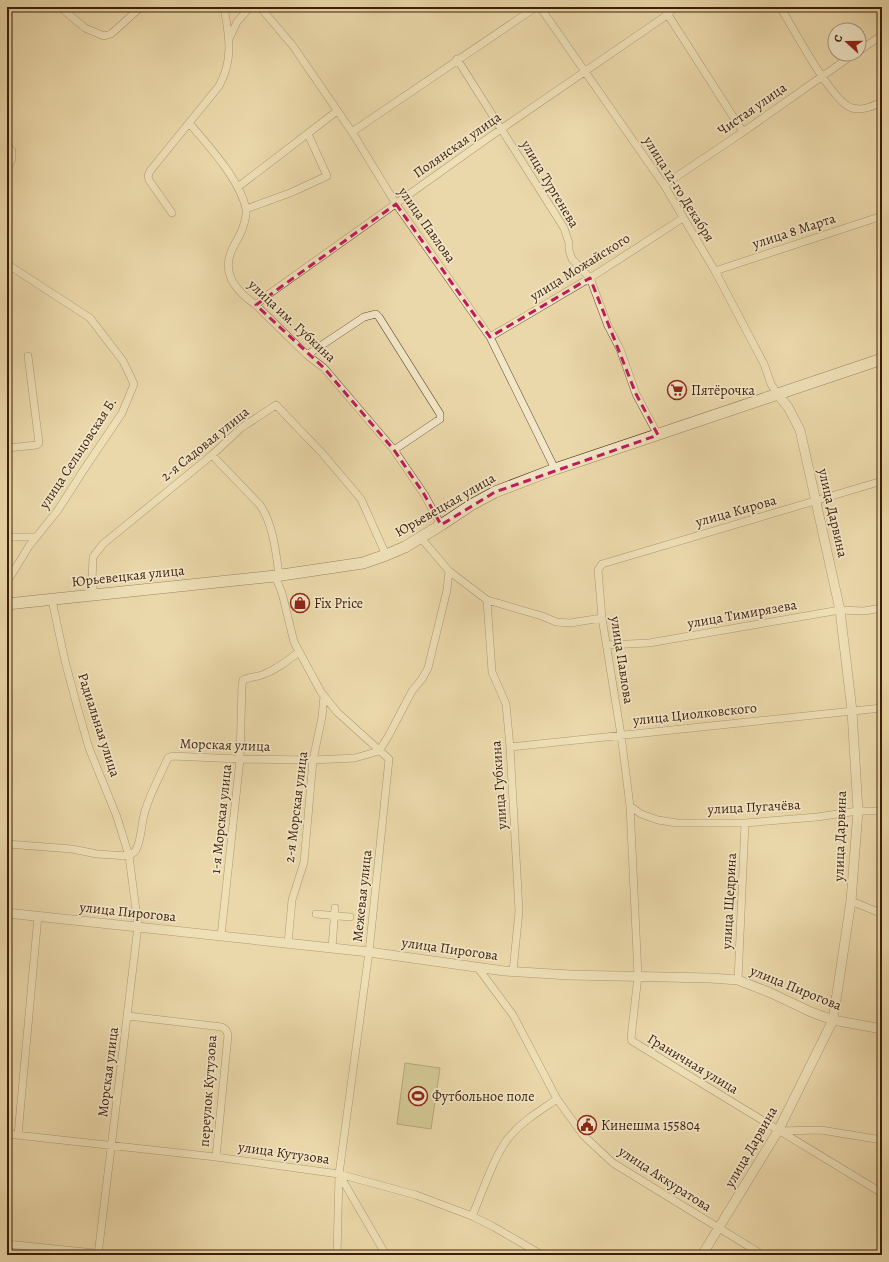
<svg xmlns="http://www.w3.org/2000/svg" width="889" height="1262" viewBox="0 0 889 1262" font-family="Alegreya,serif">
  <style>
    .green { fill: #bcbd85; stroke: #7c6e47 }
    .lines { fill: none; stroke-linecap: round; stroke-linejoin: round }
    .minor-casing { stroke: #684c31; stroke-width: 8 }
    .tertiary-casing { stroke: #684c31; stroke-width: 10 }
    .secondary-casing { stroke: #3c1e09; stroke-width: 12 }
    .minor { stroke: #f2e6c8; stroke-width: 7 }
    .tertiary { stroke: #f2e6c8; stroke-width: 9 }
    .secondary { stroke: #f2e6c8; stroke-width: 11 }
    .marked { fill: none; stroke: #c2185b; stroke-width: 3; stroke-dasharray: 8 5; stroke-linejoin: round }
    .labels { text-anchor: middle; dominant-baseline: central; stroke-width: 3.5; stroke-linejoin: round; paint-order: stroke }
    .street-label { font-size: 14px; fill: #3c1e09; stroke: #f2e6c8 }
    .poi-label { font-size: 14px; fill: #3c1e09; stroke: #f2e6c8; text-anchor: start }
  </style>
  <rect width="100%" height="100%" fill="#ebd8aa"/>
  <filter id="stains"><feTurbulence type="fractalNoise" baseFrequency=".005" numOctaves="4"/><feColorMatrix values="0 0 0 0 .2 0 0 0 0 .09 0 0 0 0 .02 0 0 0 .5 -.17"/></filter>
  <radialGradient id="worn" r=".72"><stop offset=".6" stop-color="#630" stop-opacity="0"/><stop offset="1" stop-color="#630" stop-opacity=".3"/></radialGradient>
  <path class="green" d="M405,1063L440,1068L431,1129L397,1124Z"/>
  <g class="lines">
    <g class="minor-casing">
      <path id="minor" d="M60,7L85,28L104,36L111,34L141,7
        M260,7L293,46L352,132L396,204L490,337L555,469
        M540,7L664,185L715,271L764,364L771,384L778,395
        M663,7L743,132
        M780,7C793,27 832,103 852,108C863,111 873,106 882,102
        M229,39L237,22L250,7
        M859,51L882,35
        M457,59L564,228L569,243V250L572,259L590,278L608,326L620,349L636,394L658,435
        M189,123C208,145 240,180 246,209C247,215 245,221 243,227C240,237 233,245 230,255C223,277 239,293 256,305L307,355L324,368L394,450L424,494L441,525
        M352,132L536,7
        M7,146L12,151V159L7,169
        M664,185L743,132L854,54
        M238,187L337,111
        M246,209L290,193L327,176L308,134
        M172,213L149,180L148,176L150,171L219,86C234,59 229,36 224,7
        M7,264L90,318L123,361L134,384L122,413L83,471L58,510L29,546L7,582
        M715,271L882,216
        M256,305L269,294L491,136L667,15L675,7
        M490,337L590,278L683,218
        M307,355L364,317L376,314L379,317L440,414V419L394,450
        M7,448L37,445L39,443L28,356
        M212,455L260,505C273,524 276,552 279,575
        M882,481L602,564L598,570L602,618L621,735L630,806L638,976L631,1038L632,1041L882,1193
        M7,537H35
        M421,538L449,571L487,600L542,616L556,622L570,623L602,618
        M275,576L282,593L294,642L321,692L337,712L389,759L369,952L339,1174L337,1255
        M94,595L92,581L93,557L103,544L212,455L241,428L276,405L322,453L361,499L386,555
        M52,600L65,661L77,706L89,748L117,817L129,856L138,926L98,1255
        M487,600L492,672L506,704L510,747L519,911L513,971
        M607,645L649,643L840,610L864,611L882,608
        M510,747L882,708
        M630,806L641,814L658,820L677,823H745L817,817L858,811H882
        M7,844L72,849L97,854L129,856
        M129,856C132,854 134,853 136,850C142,838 141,824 145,811C150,794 159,778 166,762L168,758L172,756L240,759L313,760L355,758L379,751L389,735L412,691L422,679L428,668L447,590L449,571
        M851,901L878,912H882
        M316,914L350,917
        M221,936L240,759L242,685L243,680C249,677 256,677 262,675C276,670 287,661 299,652
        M288,943L292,900L304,862L313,760L322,717L324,696
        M332,948L335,908
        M478,968L513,1015L557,1099L583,1135L613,1163L763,1255
        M738,980L745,823
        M128,1016L222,1027L226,1030L228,1035L216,1157
        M778,1131L821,1130L882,1140
        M7,1134L216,1157L339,1174L416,1195L472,1216L494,1227L542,1255
        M18,1135L38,916
        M339,1174L386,1255
        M472,1216C482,1194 495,1152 511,1135C524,1120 541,1110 557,1099
        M7,1244L114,1255"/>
    </g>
    <g class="tertiary-casing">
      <path id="tertiary" d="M7,913L369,952L504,971L570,975L710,978L738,980L771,993L811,1012L833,1020L882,1029
        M702,1255L778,1131L833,1020L851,901L858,811L852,711L840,610L800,430L788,407L778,395"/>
    </g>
    <g class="secondary-casing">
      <path id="secondary" d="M7,604L275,576L363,563L386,555L405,547L441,525L471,505L495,492L555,469L882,359"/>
    </g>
    <use href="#minor" class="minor"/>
    <use href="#tertiary" class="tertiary"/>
    <use href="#secondary" class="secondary"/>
  </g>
  <path d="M0 0H889V1262H0ZM396,204L490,337L590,278L636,394L658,435L495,492L441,525L424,494L394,450L324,368L256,305Z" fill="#ebd8aa" fill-opacity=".55" fill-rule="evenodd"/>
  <path class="marked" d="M396,204L490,337L590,278L636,394L658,435L495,492L441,525L424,494L394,450L324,368L256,305Z"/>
  <defs>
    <g id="supermarket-ring" transform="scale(1)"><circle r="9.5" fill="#f2e6c8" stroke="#8f2418" stroke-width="1.5"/><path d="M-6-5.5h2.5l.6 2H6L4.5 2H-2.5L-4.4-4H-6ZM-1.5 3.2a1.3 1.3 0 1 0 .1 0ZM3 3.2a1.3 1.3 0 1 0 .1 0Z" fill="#8f2418"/></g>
    <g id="shop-ring" transform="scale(1)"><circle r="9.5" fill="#f2e6c8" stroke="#8f2418" stroke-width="1.5"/><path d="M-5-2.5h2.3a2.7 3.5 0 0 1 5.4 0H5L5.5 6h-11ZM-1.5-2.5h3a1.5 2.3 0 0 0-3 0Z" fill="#8f2418"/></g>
    <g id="stadium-ring" transform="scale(1)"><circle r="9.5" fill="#f2e6c8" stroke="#8f2418" stroke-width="1.5"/><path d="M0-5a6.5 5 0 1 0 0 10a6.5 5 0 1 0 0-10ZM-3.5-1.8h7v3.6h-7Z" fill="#8f2418"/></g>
    <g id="civic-ring" transform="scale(1)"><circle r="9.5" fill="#f2e6c8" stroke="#8f2418" stroke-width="1.5"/><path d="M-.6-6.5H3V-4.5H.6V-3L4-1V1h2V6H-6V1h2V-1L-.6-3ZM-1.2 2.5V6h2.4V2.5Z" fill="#8f2418"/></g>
  </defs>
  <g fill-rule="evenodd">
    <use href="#supermarket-ring" x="677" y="390"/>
    <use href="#shop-ring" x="300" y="603"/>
    <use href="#stadium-ring" x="418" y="1096"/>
    <use href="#civic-ring" x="587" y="1125"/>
  </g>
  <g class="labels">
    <g class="street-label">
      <text transform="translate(752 109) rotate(-35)">Чистая улица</text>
      <text transform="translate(457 145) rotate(-35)">Полянская улица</text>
      <text transform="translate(550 184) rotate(59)">улица Тургенева</text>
      <text transform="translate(679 189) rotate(58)">улица 12-го Декабря</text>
      <text transform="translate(427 225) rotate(55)">улица Павлова</text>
      <text transform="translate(794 231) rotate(-18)">улица 8 Марта</text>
      <text transform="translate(580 267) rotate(-32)">улица Можайского</text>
      <text transform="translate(292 321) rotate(43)">улица им. Губкина</text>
      <text transform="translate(205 444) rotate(-39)">2-я Садовая улица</text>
      <text transform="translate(78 453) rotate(-57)">улица Сельцовская Б.</text>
      <text transform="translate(445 505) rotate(-30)">Юрьевецкая улица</text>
      <text transform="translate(736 511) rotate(-16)">улица Кирова</text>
      <text transform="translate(833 513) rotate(77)">улица Дарвина</text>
      <text transform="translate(128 576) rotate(-6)">Юрьевецкая улица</text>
      <text transform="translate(742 614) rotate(-10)">улица Тимирязева</text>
      <text transform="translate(622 660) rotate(81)">улица Павлова</text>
      <text transform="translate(695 714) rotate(-6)">улица Циолковского</text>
      <text transform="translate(99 725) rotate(72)">Радиальная улица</text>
      <text transform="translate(225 745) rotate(2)">Морская улица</text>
      <text transform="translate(499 785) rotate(-94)">улица Губкина</text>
      <text transform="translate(296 807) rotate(-83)">2-я Морская улица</text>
      <text transform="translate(754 807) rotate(-3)">улица Пугачёва</text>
      <text transform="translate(221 819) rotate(-84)">1-я Морская улица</text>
      <text transform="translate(840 836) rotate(-88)">улица Дарвина</text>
      <text transform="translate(362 896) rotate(-84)">Межевая улица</text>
      <text transform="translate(729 901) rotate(-87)">улица Щедрина</text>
      <text transform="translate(128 912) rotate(6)">улица Пирогова</text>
      <text transform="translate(450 949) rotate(8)">улица Пирогова</text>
      <text transform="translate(796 988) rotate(22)">улица Пирогова</text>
      <text transform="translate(693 1064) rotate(31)">Граничная улица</text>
      <text transform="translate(108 1072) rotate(-83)">Морская улица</text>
      <text transform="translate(208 1091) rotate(-86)">переулок Кутузова</text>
      <text transform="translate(751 1147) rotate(-60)">улица Дарвина</text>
      <text transform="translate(284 1153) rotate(8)">улица Кутузова</text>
      <text transform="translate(665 1179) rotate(33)">улица Аккуратова</text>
    </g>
    <g class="poi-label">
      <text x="691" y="390">Пятёрочка</text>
      <text x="314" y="603">Fix Price</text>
      <text x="432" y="1096">Футбольное поле</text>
      <text x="601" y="1125">Кинешма 155804</text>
    </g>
  </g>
  <rect width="889" height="1262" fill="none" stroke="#ebd8aa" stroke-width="24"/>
  <rect x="8" y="8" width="873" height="1246" fill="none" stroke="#3c1e09" stroke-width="2"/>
  <rect x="12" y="12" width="865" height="1238" fill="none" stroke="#3c1e09"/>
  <g transform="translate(847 42) rotate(291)"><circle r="19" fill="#f2e6c8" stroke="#a9967c"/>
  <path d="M0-3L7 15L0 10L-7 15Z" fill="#8f2418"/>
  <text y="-6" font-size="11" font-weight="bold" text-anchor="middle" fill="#3c1e09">С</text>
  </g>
  <rect width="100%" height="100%" filter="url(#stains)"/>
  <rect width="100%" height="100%" fill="url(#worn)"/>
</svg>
